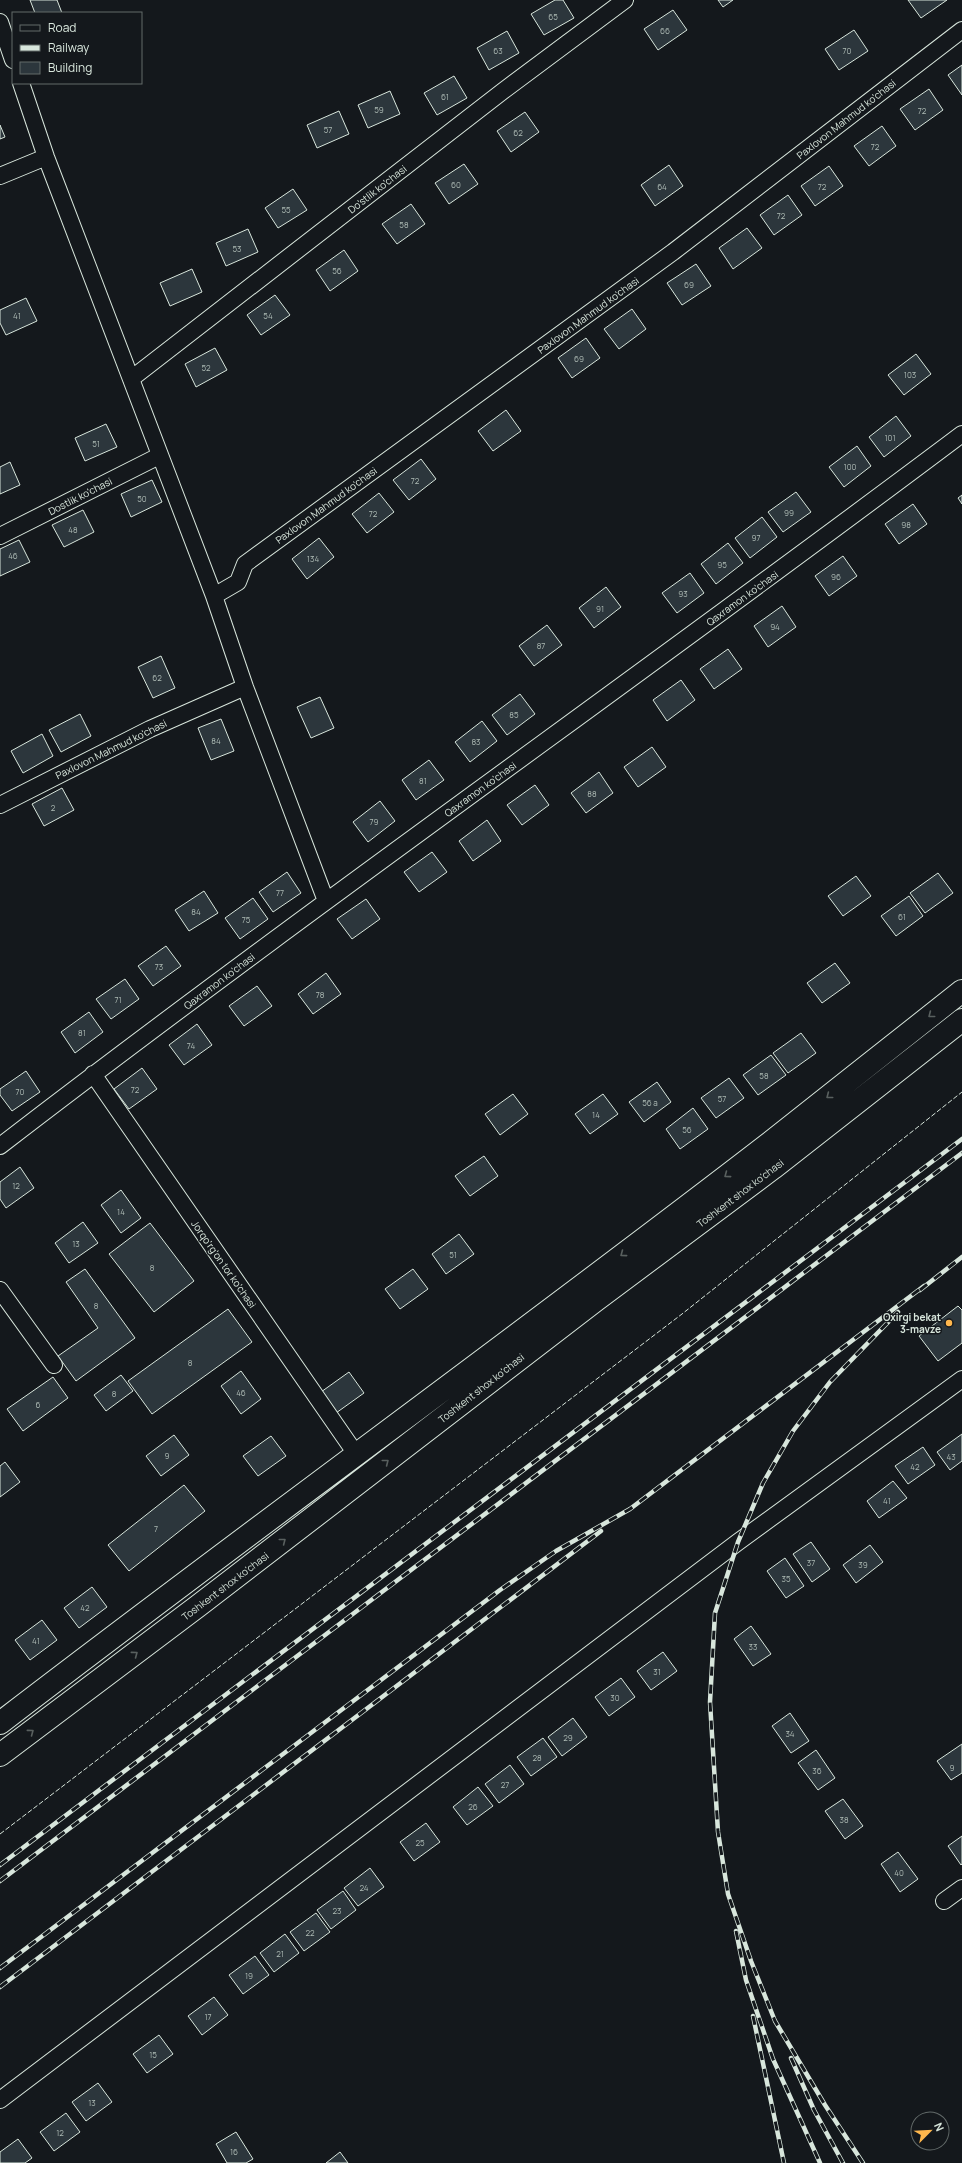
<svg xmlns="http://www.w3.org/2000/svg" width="962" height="2163" viewBox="0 0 962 2163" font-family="Manrope,sans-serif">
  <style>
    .building { fill: #2c363c; stroke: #d8e6dc }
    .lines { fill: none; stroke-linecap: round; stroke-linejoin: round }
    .street-casing { stroke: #d8e6dc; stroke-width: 18 }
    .highway-casing { stroke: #d8e6dc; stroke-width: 24 }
    .street { stroke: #14181c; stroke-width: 16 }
    .highway { stroke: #14181c; stroke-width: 22 }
    .rail-casing { stroke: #d8e6dc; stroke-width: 4.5 }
    .rail { stroke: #14181c; stroke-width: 3; stroke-dasharray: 9; stroke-linecap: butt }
    .fence { stroke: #d8e6dc; stroke-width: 1; stroke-dasharray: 5 2; stroke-linecap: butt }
    .oneway { stroke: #59605f }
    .poi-dot { fill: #ffb74d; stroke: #14181c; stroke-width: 1.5 }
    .labels { text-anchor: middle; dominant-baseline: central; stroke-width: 3; stroke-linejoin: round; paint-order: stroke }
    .number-label { font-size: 8px; fill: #adbab4 }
    .street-label { font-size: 10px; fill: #d8e6dc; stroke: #14181c }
    .poi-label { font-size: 10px; font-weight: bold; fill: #d8e6dc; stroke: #14181c; text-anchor: end }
  </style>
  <rect width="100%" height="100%" fill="#14181c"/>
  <path class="building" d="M30,0H57L62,13H35Z
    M555,0H563L574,18L544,35L531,14Z
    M718,0H733L723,7Z
    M908,0H947L921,18Z
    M673,10L687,30L658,50L644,29Z
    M854,30L868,51L839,70L825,49Z
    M507,31L519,53L489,70L477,48Z
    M962,65V95L948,75Z
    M454,76L467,98L437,115L424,93Z
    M929,89L943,110L915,130L900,109Z
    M390,91L400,114L368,128L358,105Z
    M339,111L349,134L317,148L307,125Z
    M525,112L539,132L511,152L497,131Z
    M0,125L5,137L0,139Z
    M882,126L896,146L869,166L854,146Z
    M464,164L478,184L449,204L435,183Z
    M669,165L683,186L655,206L641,185Z
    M829,166L843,186L815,206L801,186Z
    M293,189L307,210L278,228L265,208Z
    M788,195L802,215L774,235L760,215Z
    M411,204L425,224L397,244L382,224Z
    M747,228L762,248L733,269L719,248Z
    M248,229L258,252L226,266L216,243Z
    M344,250L358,271L330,291L316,270Z
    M696,264L711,286L682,305L667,283Z
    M192,269L202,292L170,306L160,283Z
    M275,295L290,315L261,335L247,315Z
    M26,298L37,321L6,335L0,323V310Z
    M632,309L646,329L619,349L604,329Z
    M586,338L600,358L572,378L558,358Z
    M215,348L227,370L196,387L185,364Z
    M916,354L931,374L904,395L888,375Z
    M506,410L521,431L493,451L478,431Z
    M896,416L911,436L884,457L869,437Z
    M106,424L117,447L85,461L75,438Z
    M857,446L871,466L844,487L829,467Z
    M421,459L436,479L409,500L393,480Z
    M10,462L20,485L0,494V467Z
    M152,480L162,502L131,517L121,494Z
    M796,492L811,512L783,532L768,512Z
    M379,493L394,512L367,533L352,514Z
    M962,495V504L958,498Z
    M913,504L927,524L899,544L885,524Z
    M83,510L94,532L64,547L52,525Z
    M762,517L777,537L750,558L735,538Z
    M319,538L334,557L307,579L292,559Z
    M19,540L30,562L0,576V549Z
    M728,543L743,563L716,584L701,564Z
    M843,556L857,576L829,596L815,576Z
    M690,573L704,593L677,613L662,593Z
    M606,587L621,607L594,628L579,608Z
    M782,606L796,627L768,647L754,626Z
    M547,625L562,645L534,666L519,646Z
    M728,649L742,669L714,689L700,669Z
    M161,656L175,688L153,698L138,667Z
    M681,680L695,700L667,721L653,700Z
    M520,694L535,714L507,735L492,715Z
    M320,697L334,728L311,738L297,707Z
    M80,714L91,736L61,752L49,730Z
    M221,719L234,751L211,760L198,728Z
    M482,721L497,741L470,762L455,742Z
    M42,734L53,756L23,773L11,751Z
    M652,747L666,767L638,787L624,767Z
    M429,760L444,780L416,800L402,780Z
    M599,772L613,793L586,813L571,793Z
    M535,785L549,805L522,825L507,805Z
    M62,788L74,810L44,826L32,804Z
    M380,801L395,821L368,842L353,822Z
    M487,820L501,841L473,861L459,841Z
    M432,852L447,872L419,892L404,872Z
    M287,872L301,893L273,912L259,892Z
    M938,873L953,893L925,913L910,893Z
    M856,876L871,896L843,916L828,896Z
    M204,891L218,913L189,931L175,910Z
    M909,896L923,916L896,936L881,916Z
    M253,898L268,919L240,939L225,918Z
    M366,899L380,919L352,939L337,919Z
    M166,946L181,966L153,986L138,966Z
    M835,963L850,983L822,1003L807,983Z
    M326,973L341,994L313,1014L298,994Z
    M125,979L139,999L111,1019L96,999Z
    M257,986L272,1006L244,1026L229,1006Z
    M89,1012L103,1032L75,1053L61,1032Z
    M197,1024L212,1045L184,1065L169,1045Z
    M801,1033L816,1053L788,1073L773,1053Z
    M771,1055L786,1075L758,1095L743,1075Z
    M142,1068L157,1089L129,1109L114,1089Z
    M26,1071L40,1092L12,1111L0,1095V1089Z
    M729,1078L744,1098L716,1118L701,1098Z
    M657,1082L671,1102L644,1122L629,1102Z
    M513,1094L528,1114L500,1135L485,1114Z
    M603,1094L618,1114L590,1134L575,1114Z
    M693,1108L708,1129L680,1149L666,1129Z
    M484,1156L498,1176L470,1196L455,1176Z
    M20,1167L34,1188L6,1208L0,1199V1182Z
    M121,1190L141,1218L121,1233L101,1205Z
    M83,1222L98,1243L69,1263L55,1243Z
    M150,1223L194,1281L154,1312L109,1254Z
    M459,1234L474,1254L446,1274L432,1254Z
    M85,1269L135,1338L76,1381L58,1356L98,1328L66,1282Z
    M413,1269L428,1289L400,1309L385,1289Z
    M958,1306L962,1310V1343L938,1361L919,1336Z
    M228,1309L252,1342L152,1414L128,1381Z
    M241,1371L261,1399L241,1414L221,1386Z
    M349,1372L364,1393L336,1413L321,1392Z
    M121,1375L133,1391L106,1411L94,1395Z
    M53,1377L68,1398L23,1431L7,1409Z
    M962,1434V1461L950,1470L937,1452Z
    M174,1435L189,1455L161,1476L146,1456Z
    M271,1436L286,1456L258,1476L243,1456Z
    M923,1447L935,1465L908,1484L895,1466Z
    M5,1462L20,1482L0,1497V1466Z
    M893,1481L907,1498L879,1518L867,1501Z
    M184,1485L205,1511L129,1571L108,1545Z
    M811,1542L830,1569L812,1582L793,1554Z
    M870,1545L883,1562L856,1583L843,1565Z
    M785,1558L804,1586L786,1598L767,1571Z
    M92,1587L107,1607L79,1628L64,1608Z
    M42,1620L57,1640L30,1660L15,1640Z
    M751,1626L771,1654L753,1666L734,1639Z
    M663,1652L677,1671L651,1690L637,1671Z
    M621,1678L635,1697L609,1716L595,1697Z
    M790,1713L809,1741L791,1753L772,1726Z
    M573,1718L587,1737L562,1756L548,1737Z
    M543,1738L557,1757L531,1776L517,1757Z
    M962,1744V1773L951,1780L937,1761Z
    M816,1750L835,1778L818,1790L798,1763Z
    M510,1765L524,1784L499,1803L485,1784Z
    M478,1787L493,1806L467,1825L453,1807Z
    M843,1799L863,1826L845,1839L825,1811Z
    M426,1823L440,1842L414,1861L400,1842Z
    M962,1836V1864L961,1865L948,1846Z
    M898,1852L918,1879L900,1892L881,1864Z
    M370,1868L384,1887L358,1906L344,1888Z
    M343,1891L356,1910L331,1929L317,1910Z
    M316,1913L330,1932L304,1951L290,1932Z
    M285,1934L299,1953L274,1972L260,1953Z
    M255,1956L269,1975L243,1994L229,1975Z
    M214,1997L228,2015L202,2035L188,2016Z
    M159,2035L173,2054L147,2073L133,2054Z
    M98,2083L112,2102L86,2121L72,2102Z
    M66,2113L80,2132L54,2151L40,2132Z
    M236,2132L253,2159L246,2163H227L216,2144Z
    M18,2139L32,2158L25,2163H0V2152Z
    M340,2152L348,2163H326Z"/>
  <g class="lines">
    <g class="street-casing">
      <path id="street" d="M0,22L13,60
        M21,83L46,157L214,596L245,687L326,901
        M0,176L46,157
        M131,379L503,91L625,0
        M0,536L159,456
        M214,596L238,582L245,564L673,252L962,30
        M0,805L150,729L245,687
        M93,1074L356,1454
        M0,1146C316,903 643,674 962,434
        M0,1290L54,1365
        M944,1901L962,1888
        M0,2100L738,1542L962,1379"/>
    </g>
    <g class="highway-casing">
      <path id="highway" d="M0,1723C255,1527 517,1338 771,1142C835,1092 898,1041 962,991
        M0,1755L198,1606L596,1300L773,1168L962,1020"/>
    </g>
    <use href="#street" class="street"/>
    <use href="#highway" class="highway"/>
    <g class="rail-casing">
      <path id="rail" d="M920,1290L962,1257
        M0,1865L962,1139
        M0,1881L962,1153
        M736,1931L746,1980L773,2059L820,2163
        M0,1968L500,1590L556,1551L630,1509L924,1286
        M0,1987L601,1531
        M753,2016L784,2163
        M791,2058L814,2110L843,2163
        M863,2163L825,2105L775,2021L751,1961L728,1894L718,1832L710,1702L715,1613L738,1542L763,1483L793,1431L830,1382L898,1312"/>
    </g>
    <use href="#rail" class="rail"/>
    <path class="fence" d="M0,1834L682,1314L962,1092"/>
  </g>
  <defs><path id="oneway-chevron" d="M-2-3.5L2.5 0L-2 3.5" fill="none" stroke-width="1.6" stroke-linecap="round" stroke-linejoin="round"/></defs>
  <g class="oneway">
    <use href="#oneway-chevron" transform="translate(931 1015) rotate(142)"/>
    <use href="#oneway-chevron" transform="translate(829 1096) rotate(142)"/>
    <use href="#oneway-chevron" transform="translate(727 1175) rotate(143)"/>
    <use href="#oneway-chevron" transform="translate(623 1254) rotate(143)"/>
    <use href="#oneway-chevron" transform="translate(386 1462) rotate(-38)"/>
    <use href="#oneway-chevron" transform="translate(283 1541) rotate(-38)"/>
    <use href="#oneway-chevron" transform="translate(135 1654) rotate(-37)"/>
    <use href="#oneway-chevron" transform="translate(31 1732) rotate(-37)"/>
  </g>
  <circle class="poi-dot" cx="949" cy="1323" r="4"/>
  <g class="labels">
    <g class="number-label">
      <text x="553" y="16">65</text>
      <text x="665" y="30">66</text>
      <text x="498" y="50">63</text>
      <text x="847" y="50">70</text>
      <text x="445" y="96">61</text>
      <text x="379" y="109">59</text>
      <text x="922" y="110">72</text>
      <text x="328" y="129">57</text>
      <text x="518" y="132">62</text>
      <text x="875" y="146">72</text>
      <text x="456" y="184">60</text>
      <text x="662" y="186">64</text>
      <text x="822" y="186">72</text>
      <text x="286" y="209">55</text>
      <text x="781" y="215">72</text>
      <text x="404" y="224">58</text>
      <text x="237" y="248">53</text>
      <text x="337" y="270">56</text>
      <text x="689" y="284">69</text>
      <text x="17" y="315">41</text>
      <text x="268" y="315">54</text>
      <text x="579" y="358">69</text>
      <text x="206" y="367">52</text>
      <text x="910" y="374">103</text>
      <text x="890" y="437">101</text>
      <text x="96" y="443">51</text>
      <text x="850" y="466">100</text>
      <text x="415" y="480">72</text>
      <text x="142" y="498">50</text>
      <text x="789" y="512">99</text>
      <text x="373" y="513">72</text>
      <text x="906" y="524">98</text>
      <text x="73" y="529">48</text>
      <text x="756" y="537">97</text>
      <text x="13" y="555">46</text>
      <text x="313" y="558">134</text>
      <text x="722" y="564">95</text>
      <text x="836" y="576">96</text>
      <text x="683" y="593">93</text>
      <text x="600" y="608">91</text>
      <text x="775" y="626">94</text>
      <text x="541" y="645">87</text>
      <text x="157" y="677">62</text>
      <text x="514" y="714">85</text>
      <text x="216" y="740">84</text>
      <text x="476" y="741">83</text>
      <text x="423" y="780">81</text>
      <text x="592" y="793">88</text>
      <text x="53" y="807">2</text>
      <text x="374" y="821">79</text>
      <text x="280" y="892">77</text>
      <text x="196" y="911">84</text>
      <text x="902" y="916">61</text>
      <text x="246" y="919">75</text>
      <text x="159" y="966">73</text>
      <text x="320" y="994">78</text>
      <text x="118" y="999">71</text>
      <text x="82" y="1032">81</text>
      <text x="191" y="1045">74</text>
      <text x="764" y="1075">58</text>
      <text x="135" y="1089">72</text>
      <text x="20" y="1091">70</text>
      <text x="722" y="1098">57</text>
      <text x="650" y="1102">56 а</text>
      <text x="596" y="1114">14</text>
      <text x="687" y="1129">56</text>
      <text x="16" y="1185">12</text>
      <text x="121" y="1211">14</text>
      <text x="76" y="1243">13</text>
      <text x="453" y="1254">51</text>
      <text x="152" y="1267">8</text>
      <text x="96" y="1305">8</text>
      <text x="190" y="1362">8</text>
      <text x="241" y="1392">46</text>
      <text x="114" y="1393">8</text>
      <text x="38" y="1404">6</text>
      <text x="167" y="1455">9</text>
      <text x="951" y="1456">43</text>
      <text x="915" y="1466">42</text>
      <text x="887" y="1500">41</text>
      <text x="156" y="1528">7</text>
      <text x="811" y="1562">37</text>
      <text x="863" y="1564">39</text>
      <text x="786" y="1578">35</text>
      <text x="85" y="1607">42</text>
      <text x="36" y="1640">41</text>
      <text x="753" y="1646">33</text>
      <text x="657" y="1671">31</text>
      <text x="615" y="1697">30</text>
      <text x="790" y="1733">34</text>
      <text x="568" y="1737">29</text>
      <text x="537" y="1757">28</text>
      <text x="952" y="1767">9</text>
      <text x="817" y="1770">36</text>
      <text x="505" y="1784">27</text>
      <text x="473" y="1806">26</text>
      <text x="844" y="1819">38</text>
      <text x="420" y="1842">25</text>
      <text x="899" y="1872">40</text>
      <text x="364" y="1887">24</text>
      <text x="337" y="1910">23</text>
      <text x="310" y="1932">22</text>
      <text x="280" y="1953">21</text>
      <text x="249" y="1975">19</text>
      <text x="208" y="2016">17</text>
      <text x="153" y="2054">15</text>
      <text x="92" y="2102">13</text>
      <text x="60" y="2132">12</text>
      <text x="234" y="2151">16</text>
    </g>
    <g class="street-label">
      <text transform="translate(846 119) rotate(-38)">Paxlovon Mahmud ko'chasi</text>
      <text transform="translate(377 189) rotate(-38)">Do'stlik ko'chasi</text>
      <text transform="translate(588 315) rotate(-36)">Paxlovon Mahmud ko'chasi</text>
      <text transform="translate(80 496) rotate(-27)">Dostlik ko'chasi</text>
      <text transform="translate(326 505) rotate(-36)">Paxlovon Mahmud ko'chasi</text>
      <text transform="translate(742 598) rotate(-36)">Qaxramon ko'chasi</text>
      <text transform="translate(111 749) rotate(-26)">Paxlovon Mahmud ko'chasi</text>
      <text transform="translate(480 789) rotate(-36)">Qaxramon ko'chasi</text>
      <text transform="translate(219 981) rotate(-37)">Qaxramon ko'chasi</text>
      <text transform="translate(740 1193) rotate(-37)">Toshkent shox ko'chasi</text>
      <text transform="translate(224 1264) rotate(55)">Jorqo'rg'on tor ko'chasi</text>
      <text transform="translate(481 1388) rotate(-38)">Toshkent shox ko'chasi</text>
      <text transform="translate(225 1586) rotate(-37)">Toshkent shox ko'chasi</text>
    </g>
    <g class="poi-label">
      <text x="941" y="1317">Oxirgi bekat<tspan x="941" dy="12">3-mavze</tspan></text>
    </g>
  </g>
  <rect x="12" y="12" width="130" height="72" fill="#14181c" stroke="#626a69"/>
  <rect x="20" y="25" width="20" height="6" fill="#14181c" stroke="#626a69"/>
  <text x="48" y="32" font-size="12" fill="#d8e6dc">Road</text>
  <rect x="20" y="45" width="20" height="6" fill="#d8e6dc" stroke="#626a69"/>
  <text x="48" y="52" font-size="12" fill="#d8e6dc">Railway</text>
  <rect x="20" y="62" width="20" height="12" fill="#2c363c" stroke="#626a69"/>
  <text x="48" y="72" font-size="12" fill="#d8e6dc">Building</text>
  <g transform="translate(930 2131) rotate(66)"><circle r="19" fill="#14181c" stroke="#626a69"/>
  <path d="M0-3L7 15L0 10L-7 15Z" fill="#ffb74d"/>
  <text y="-6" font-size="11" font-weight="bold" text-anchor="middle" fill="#d8e6dc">N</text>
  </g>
</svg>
